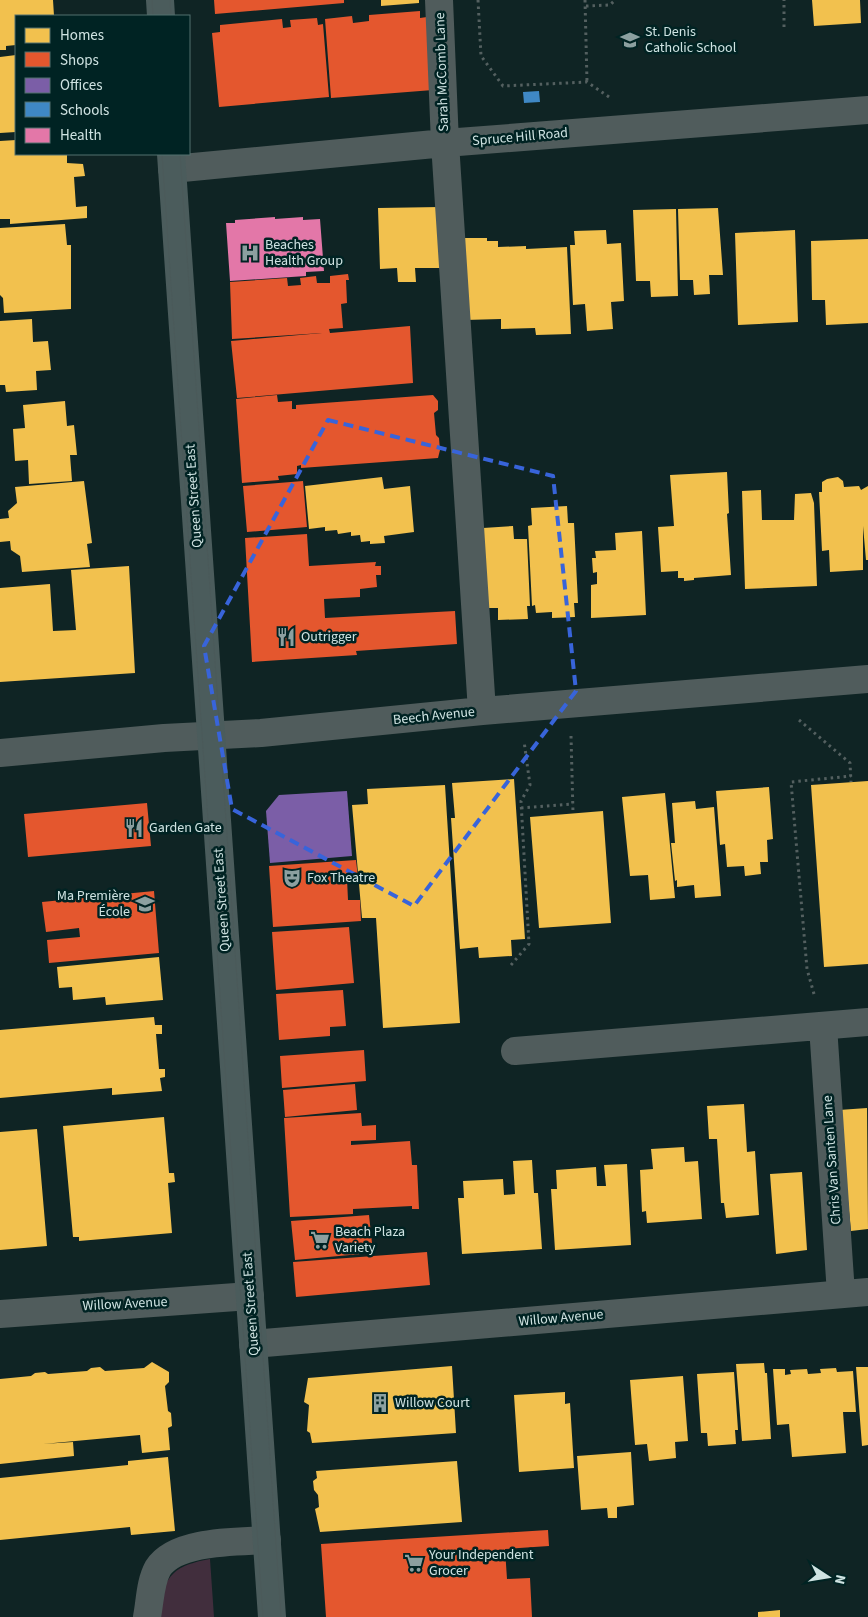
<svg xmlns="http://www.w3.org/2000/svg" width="868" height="1617" viewBox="0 0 868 1617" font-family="'Source Sans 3',sans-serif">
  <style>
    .green { fill: #412e3d }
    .homes { fill: #f2c14e }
    .shops { fill: #e4572e }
    .offices { fill: #7b5ea7 }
    .schools { fill: #3f88c5 }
    .health { fill: #e377a8 }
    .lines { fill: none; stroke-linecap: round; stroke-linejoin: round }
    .path { stroke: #546060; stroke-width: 3; stroke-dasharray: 2.5 4; stroke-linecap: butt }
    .minor { stroke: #505c5c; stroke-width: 28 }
    .major { stroke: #4b5c5c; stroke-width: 28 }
    .tram { stroke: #4b5a5a; stroke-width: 1 }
    .marked { fill: none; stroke: #3864da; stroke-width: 4; stroke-dasharray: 10 6; stroke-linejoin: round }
    .labels { text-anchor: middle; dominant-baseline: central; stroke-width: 5; stroke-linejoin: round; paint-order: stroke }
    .poi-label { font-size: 14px; fill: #cfe3e2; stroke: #002323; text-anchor: start }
    .street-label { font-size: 14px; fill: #cfe3e2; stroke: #002323 }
  </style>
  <rect width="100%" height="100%" fill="#0f2424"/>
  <path class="green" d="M210,1559L214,1617H152C168,1579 166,1567 210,1559Z"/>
  <path class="homes" d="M0,0H53L54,16H16V45L6,46V50H0Z
    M381,0H419V3L381,6Z
    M812,0H860L861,23L814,26Z
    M16,55V132L0,133V57Z
    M16,140V154H67V163L83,164L85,176L74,177L76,207L87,206V218L10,224V219H0V141Z
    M440,207L441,268H415L416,282H398L397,268L380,269L378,208Z
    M718,208L723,275H709L710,294L694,295L693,280H680L678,209Z
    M676,209L678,296L651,297L650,281H636L633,210Z
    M65,224L67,245H71V309L4,313L3,298L0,295V228Z
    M606,230L607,244L621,243L624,301L611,302L613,329L587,331L585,304L573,305L570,245H575L574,231Z
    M795,230L798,322L738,325L735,233Z
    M463,238H487V241H498V247L526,246V249L567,247L571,334L536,335L535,328L501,329V319L465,320Z
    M868,239V323L826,325L825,300H812L811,241Z
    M32,319L33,342L48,341L51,370L36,371L37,390L6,392L5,385H0V321Z
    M65,401L67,426L74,425L77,455H70L72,481L29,484L28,460L15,461L13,429L25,428L23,405Z
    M727,472L729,513L727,514L731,575L694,578V580L684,581V578H678V571L661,572L658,527L674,526L670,475Z
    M382,477L384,489L410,486L414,532L384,536L385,543L370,544V541L361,542L360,535L351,536V532L338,534L337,530L325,531V527L309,529L305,486Z
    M838,477L843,481L844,487L859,486L861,490L868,486V560H866L863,526V570L830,572L829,550L822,551L819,492H822V482L827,479Z
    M84,481L92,543L87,544L90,567L22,572L20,556L11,550L10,541L0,542V519L9,518L8,511L17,503L15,487Z
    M761,490L762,520H794L795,494L811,493L814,503L817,586L745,589L742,491Z
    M567,506L568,523H574L578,603H574L575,617L552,618V612L536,613L535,605L532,606L528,526L532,525L531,508Z
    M513,526L514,539H527L530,606H527L528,619L498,620V608H481L483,528Z
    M642,531L646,615L591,618V585L597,584V572L593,573L592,558H596L595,551L616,550L615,533Z
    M129,566L135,673L0,682V588L50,584L53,631L76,630L71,570Z
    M514,779L525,939L511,940L512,956L479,958L478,947L460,949L451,818H455L452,783Z
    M868,781V964L824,967L811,785Z
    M445,785L460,1023L383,1028L376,918H362L352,805L368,804L367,789Z
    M769,787L773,839L767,840L768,862H760L761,874L745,876L744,866L727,867L725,844L720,845L716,791Z
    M665,793L675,898L650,900L648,875L630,876L622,797Z
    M695,801L696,809L714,807L721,896L695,898L694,885L677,887V880L675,881L671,843H675L672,803Z
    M603,811L611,923L539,928L530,817Z
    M159,957L163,1000L106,1005L105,997L73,1000L72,987L59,988L57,967Z
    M154,1017L155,1025H162V1034H156L159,1069H165V1077L160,1078L162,1091L112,1095V1088L0,1098V1030Z
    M744,1104L747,1152L755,1151L759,1215L726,1218L724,1203H721L717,1139H709L707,1106Z
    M867,1108L868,1229L851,1231L839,1110Z
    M164,1117L169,1173H174L175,1182L168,1183L172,1233L79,1241V1237H73L63,1126Z
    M37,1129L47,1246L0,1250V1132Z
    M684,1147L685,1162L698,1161L702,1219L647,1223L646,1211L642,1212L640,1170L653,1169L651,1149Z
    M532,1160L534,1193H538L542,1249L462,1254L458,1198H464L463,1181L503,1179L504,1195L515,1194L513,1161Z
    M627,1164L631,1245L555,1250L551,1189H557L556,1170L596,1167L597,1186H606L604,1165Z
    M802,1172L807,1250L776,1254L770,1174Z
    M152,1362L169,1372V1382L165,1386L168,1411L171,1413L172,1426L168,1428L170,1450L142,1453L140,1435L43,1444L73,1442L74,1456L0,1464V1379L31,1376L35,1373L45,1372L48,1374L87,1371L91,1368L100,1367L105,1371L144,1368Z
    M764,1363L765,1373H767L771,1439L742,1441L736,1364Z
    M452,1366L456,1433L312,1443L310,1433L307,1431L309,1405L304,1402L308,1378Z
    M856,1367H868V1445L862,1446Z
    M836,1368L837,1372L853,1371L856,1412H843L846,1453L792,1457L789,1424L777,1425L773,1369H785V1375L791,1374L790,1370L807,1369L808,1374L821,1373L820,1369Z
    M734,1372L738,1430H735L736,1444L708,1446L707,1433H701L697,1374Z
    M683,1376L688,1441L675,1442L676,1458L649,1461L647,1444L635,1445L630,1380Z
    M565,1392V1404L570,1403L574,1468L519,1472L514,1395Z
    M631,1452L634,1505L617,1507V1518H608L607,1508L581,1510L577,1456Z
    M168,1457L175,1531L131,1535L130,1527L0,1540V1478L128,1465V1461Z
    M457,1461L462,1522L320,1532L315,1509L319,1507L318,1495L314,1490L313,1481L317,1478L316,1471Z
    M780,1610V1617H758V1612Z"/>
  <path class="shops" d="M214,0H344V3L215,14Z
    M420,11V18L427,17L433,90L331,98L325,19L352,16L353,23L369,21V15Z
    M317,18L318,25L323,24L329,97L219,107L212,33L220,32V25L282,19L283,28L291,27L290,20Z
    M348,274L349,280H346L347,303L341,304L343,328L329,329L330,333L410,326L413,383L237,398L231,341L322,333L232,339L230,282L287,278L288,286L301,285L300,278L316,276L317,283H330V276Z
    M277,395L278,402L292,401V409H296V405L433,395L438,401V410L434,413L436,435L439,438L440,450L438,458L301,468V465L297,466V474L278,476L279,480L242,483L236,399Z
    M303,481L307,527L247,532L243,486Z
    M307,534L309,566L376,562L375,566H381V575H376L377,587L360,589V597L324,599L325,618L455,611L457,644L356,651L357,655L252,662L245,538Z
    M147,803L151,846L28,857L24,814Z
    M356,860L358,878L347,879L348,900H360L361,921L273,927L269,866Z
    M154,891L159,953L49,963L47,940L80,937L79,928L46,932L42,902Z
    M349,927L354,983L276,990L272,932Z
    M343,990L346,1026L330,1027V1036L279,1040L276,994Z
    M364,1050L366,1081L282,1088L280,1056Z
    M355,1084L357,1110L285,1117L283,1090Z
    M361,1113L362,1126L376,1125V1140L351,1141V1145L410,1141L412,1165H417L419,1209H412V1206L353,1209V1214L290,1217L284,1118Z
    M369,1215L372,1243L361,1244V1254L295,1260L291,1221Z
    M427,1252L430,1285L296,1297L293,1262Z
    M548,1530L549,1546L505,1549L507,1579L530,1578L532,1617H326L321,1544Z"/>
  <path class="offices" d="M347,791L352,856L270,863L266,811L279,795Z"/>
  <path class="schools" d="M539,91L540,102L524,103L523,92Z"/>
  <path class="health" d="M275,217V219L303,217V220L320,219L324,271L306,272V276L230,281L226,223H235V220Z"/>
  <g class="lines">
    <path class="path" d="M478,0L481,56L503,86L587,82L609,97
      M585,0L587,82
      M586,6L610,5L615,0
      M784,27V0
      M799,720L850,763L851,782
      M571,736L573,813
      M521,808L573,804
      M511,965L529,944L521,801L530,785L524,741
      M814,994L807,969L791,782L851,776"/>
    <path class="minor" d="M439,0L445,143L482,711
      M172,169L445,143L868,110
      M0,753L164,738L261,733L482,711L868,679
      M823,1026L841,1294
      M515,1051L868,1022
      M0,1314L250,1296
      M253,1344L868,1292
      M147,1617C150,1602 150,1582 158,1568C176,1540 237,1542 267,1540"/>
    <path class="major" d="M160,0L161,16
      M171,154L272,1617"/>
    <path class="tram" d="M152,0L153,16
      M170,0L171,16
      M162,154L263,1617
      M180,154L281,1617"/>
  </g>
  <path class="marked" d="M328,420L553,476L576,691L414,906L232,809L204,646Z"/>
  <defs>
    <g id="school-bare" transform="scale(1.5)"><path d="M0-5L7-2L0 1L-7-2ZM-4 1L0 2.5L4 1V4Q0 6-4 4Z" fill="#8ca0a0" stroke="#002323" stroke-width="2.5" paint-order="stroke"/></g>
    <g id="hospital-bare" transform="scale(1.5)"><path d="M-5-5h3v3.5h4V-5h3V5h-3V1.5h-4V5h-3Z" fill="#8ca0a0" stroke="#002323" stroke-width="2.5" paint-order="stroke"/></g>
    <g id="restaurant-bare" transform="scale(1.5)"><path d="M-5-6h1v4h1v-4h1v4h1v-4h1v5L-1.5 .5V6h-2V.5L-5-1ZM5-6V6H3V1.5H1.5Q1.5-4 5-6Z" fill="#8ca0a0" stroke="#002323" stroke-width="2.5" paint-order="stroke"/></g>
    <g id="theatre-bare" transform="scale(1.5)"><path d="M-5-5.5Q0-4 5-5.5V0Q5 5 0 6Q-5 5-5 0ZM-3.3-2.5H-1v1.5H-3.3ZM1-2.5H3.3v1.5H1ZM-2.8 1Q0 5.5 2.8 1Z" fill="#8ca0a0" stroke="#002323" stroke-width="2.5" paint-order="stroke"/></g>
    <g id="supermarket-bare" transform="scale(1.5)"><path d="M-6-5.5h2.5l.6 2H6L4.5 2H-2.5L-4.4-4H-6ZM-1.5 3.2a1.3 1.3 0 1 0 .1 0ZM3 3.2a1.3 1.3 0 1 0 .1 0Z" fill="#8ca0a0" stroke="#002323" stroke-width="2.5" paint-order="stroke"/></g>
    <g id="building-bare" transform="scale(1.5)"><path d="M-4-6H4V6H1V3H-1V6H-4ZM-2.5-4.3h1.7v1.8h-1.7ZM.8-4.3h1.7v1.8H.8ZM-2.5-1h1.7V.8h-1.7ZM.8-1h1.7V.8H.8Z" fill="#8ca0a0" stroke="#002323" stroke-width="2.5" paint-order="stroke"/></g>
  </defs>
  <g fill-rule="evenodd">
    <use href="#school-bare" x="630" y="40"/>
    <use href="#hospital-bare" x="250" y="253"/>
    <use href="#restaurant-bare" x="286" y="637"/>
    <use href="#restaurant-bare" x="134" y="828"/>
    <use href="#theatre-bare" x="292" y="878"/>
    <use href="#school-bare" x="145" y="904"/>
    <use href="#supermarket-bare" x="320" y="1240"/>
    <use href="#building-bare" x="380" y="1403"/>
    <use href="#supermarket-bare" x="414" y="1563"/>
  </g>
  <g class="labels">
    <g class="poi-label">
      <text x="645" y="32">St. Denis<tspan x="645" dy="16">Catholic School</tspan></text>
      <text x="265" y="245">Beaches<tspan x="265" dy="16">Health Group</tspan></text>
      <text x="301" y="637">Outrigger</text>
      <text x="149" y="828">Garden Gate</text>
      <text x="307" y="878">Fox Theatre</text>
      <text x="130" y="896" text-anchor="end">Ma Première<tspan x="130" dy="16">École</tspan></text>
      <text x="335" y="1232">Beach Plaza<tspan x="335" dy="16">Variety</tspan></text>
      <text x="395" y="1403">Willow Court</text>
      <text x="429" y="1555">Your Independent<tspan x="429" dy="16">Grocer</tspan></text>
    </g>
    <g class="street-label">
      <text transform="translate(442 72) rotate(-92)">Sarah McComb Lane</text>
      <text transform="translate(520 137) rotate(-5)">Spruce Hill Road</text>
      <text transform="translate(194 496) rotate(-94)">Queen Street East</text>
      <text transform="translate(434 716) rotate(-6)">Beech Avenue</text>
      <text transform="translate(222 900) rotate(-94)">Queen Street East</text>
      <text transform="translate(832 1160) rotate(-94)">Chris Van Santen Lane</text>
      <text transform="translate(125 1304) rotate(-3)">Willow Avenue</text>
      <text transform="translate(251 1304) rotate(-94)">Queen Street East</text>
      <text transform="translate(561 1318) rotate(-5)">Willow Avenue</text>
    </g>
  </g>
  <rect x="15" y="15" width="175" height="140" fill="#002323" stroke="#53706f"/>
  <rect x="25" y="28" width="25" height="15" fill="#f2c14e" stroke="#53706f"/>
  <text x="60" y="40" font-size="15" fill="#cfe3e2">Homes</text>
  <rect x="25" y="52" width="25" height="15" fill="#e4572e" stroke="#53706f"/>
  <text x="60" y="65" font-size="15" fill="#cfe3e2">Shops</text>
  <rect x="25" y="78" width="25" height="15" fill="#7b5ea7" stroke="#53706f"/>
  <text x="60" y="90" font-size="15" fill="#cfe3e2">Offices</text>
  <rect x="25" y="102" width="25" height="15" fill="#3f88c5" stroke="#53706f"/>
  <text x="60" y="115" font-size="15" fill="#cfe3e2">Schools</text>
  <rect x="25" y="128" width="25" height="15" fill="#e377a8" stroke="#53706f"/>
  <text x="60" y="140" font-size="15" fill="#cfe3e2">Health</text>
  <g transform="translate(828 1577) rotate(102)" stroke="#002323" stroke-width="4" paint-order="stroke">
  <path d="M0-4L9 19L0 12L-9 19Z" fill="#cfe3e2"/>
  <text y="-8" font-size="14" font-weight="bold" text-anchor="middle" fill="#cfe3e2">N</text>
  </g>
</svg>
